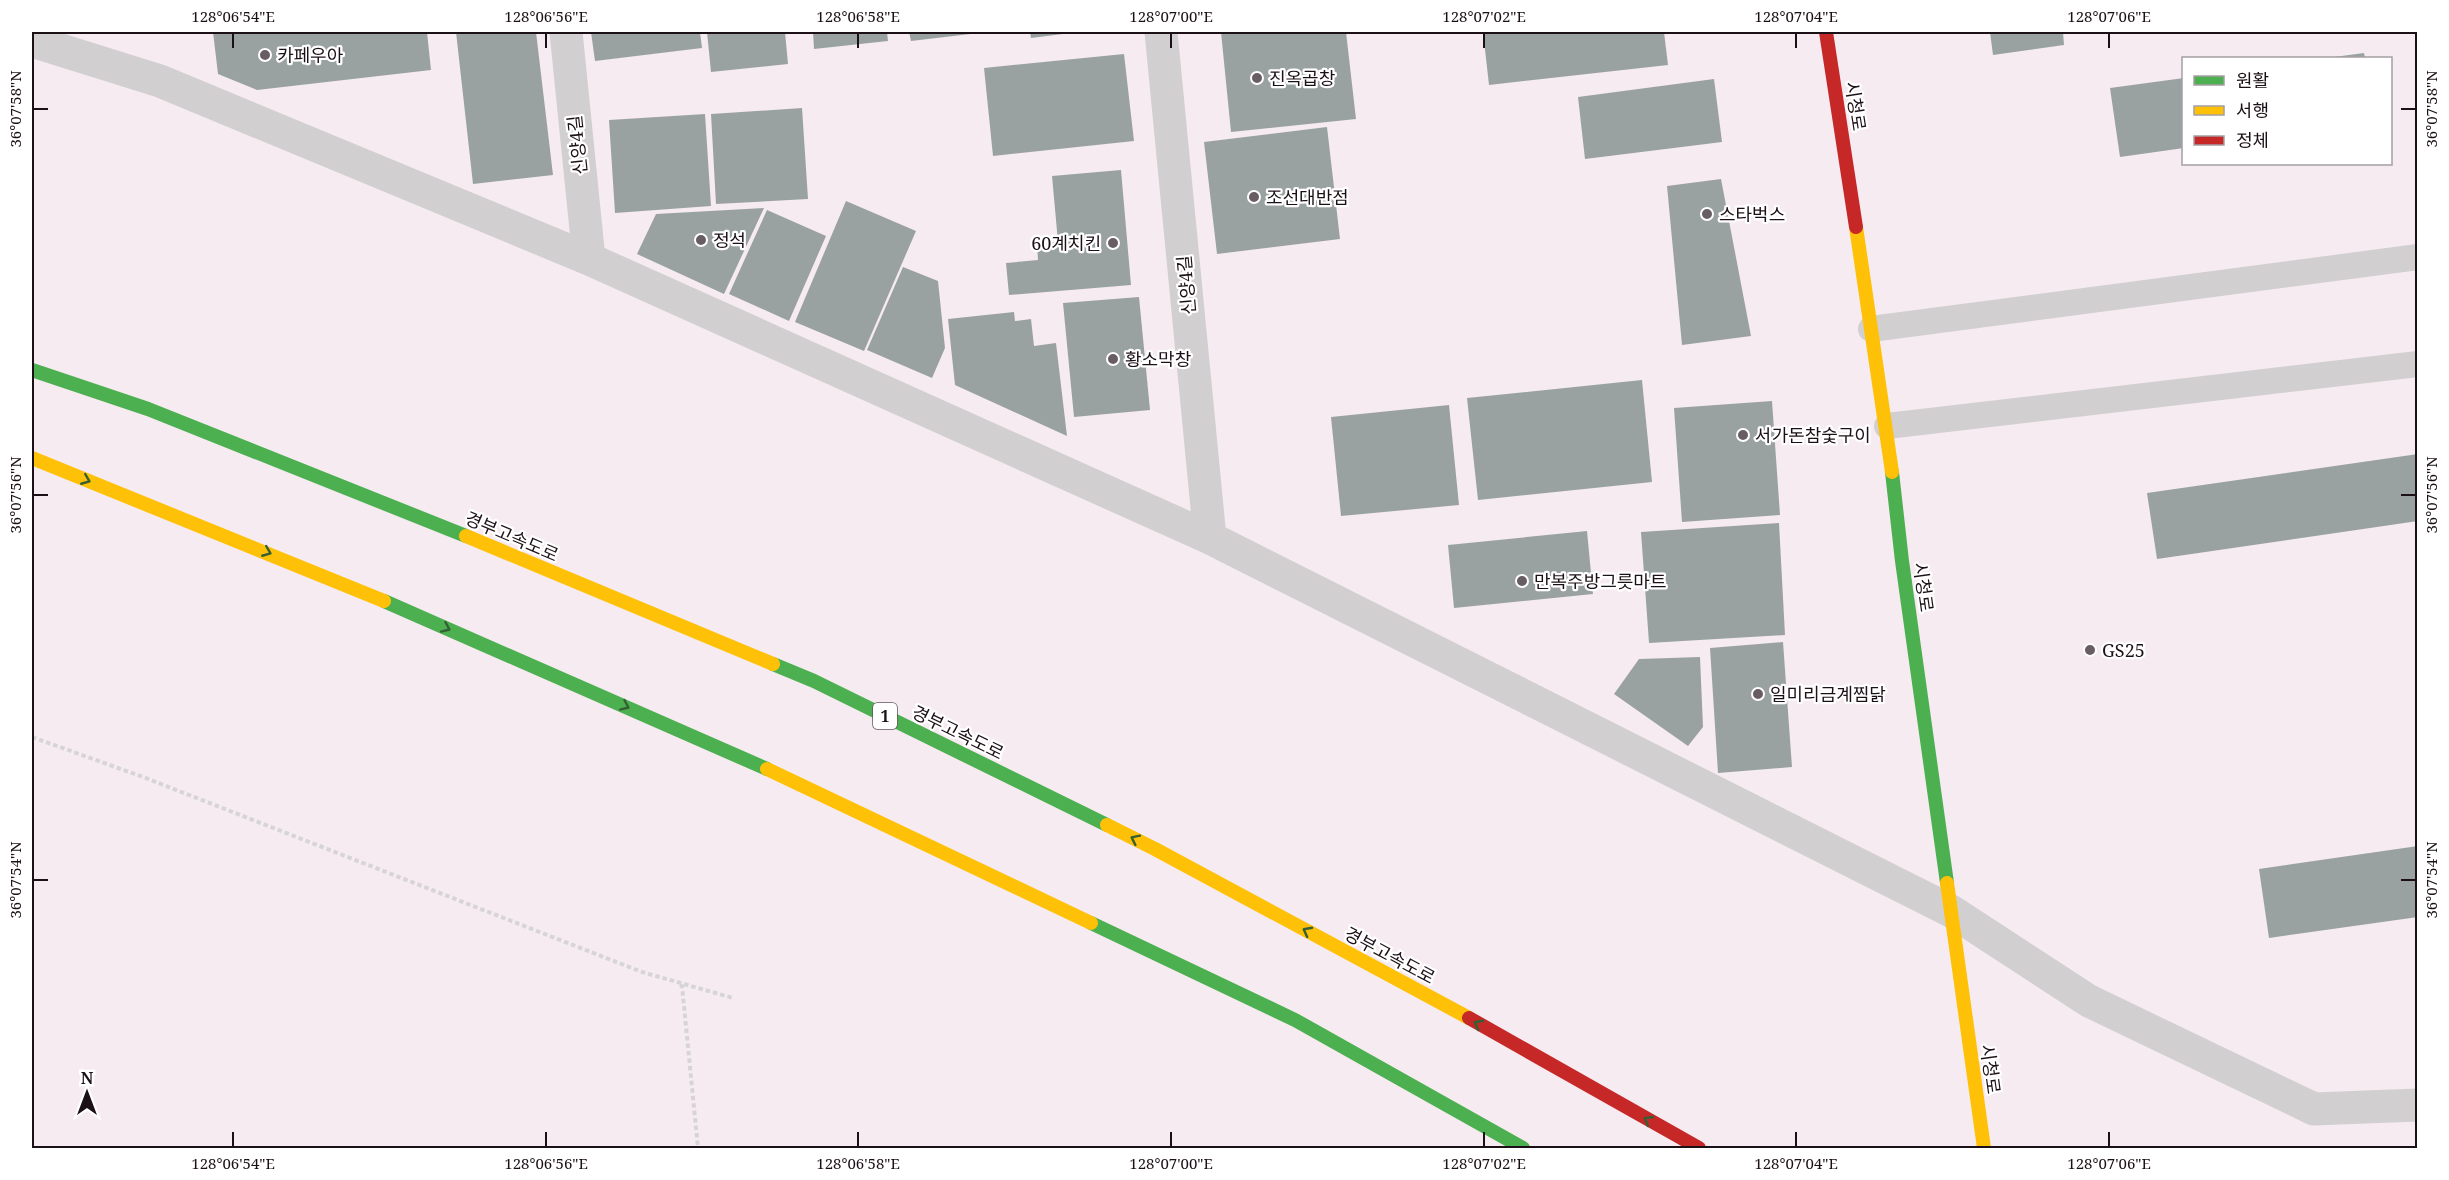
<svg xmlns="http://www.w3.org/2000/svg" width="2449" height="1180" viewBox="0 0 2449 1180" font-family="'Noto Serif','Noto Sans KR',serif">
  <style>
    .building { fill: #9aa2a1 }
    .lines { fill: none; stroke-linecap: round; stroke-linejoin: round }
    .path { stroke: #d7d4d6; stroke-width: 4; stroke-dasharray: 4.5 3; stroke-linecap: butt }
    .lane { stroke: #d2cfd1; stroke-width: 26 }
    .street { stroke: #d2cfd1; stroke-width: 33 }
    .fast { stroke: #4caf50; stroke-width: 14 }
    .slow { stroke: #ffc107; stroke-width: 14 }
    .jam { stroke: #c62828; stroke-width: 14 }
    .oneway { stroke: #346033 }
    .ticks { fill: none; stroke: #1b1016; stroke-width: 2 }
    .poi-dot { fill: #685d63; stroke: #fff; stroke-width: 2 }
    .labels { text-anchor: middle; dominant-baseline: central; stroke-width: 4.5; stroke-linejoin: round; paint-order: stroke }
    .shield { fill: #fff; stroke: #5f585c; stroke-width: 1.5 }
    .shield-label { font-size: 16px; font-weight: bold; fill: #1b1016 }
    .poi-label { font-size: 18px; fill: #1b1016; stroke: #fff; text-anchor: start }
    .street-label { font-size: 18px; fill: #1b1016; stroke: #fff }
    .neatline { fill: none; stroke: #1b1016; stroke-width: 2 }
    .ticks-label { font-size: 15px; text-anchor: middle; fill: #1b1016 }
  </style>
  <rect width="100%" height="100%" fill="#f6ebf1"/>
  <path class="building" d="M213,32H427L431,70L257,90L218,74Z
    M456,32H536L553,175L473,184Z
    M591,32H700L702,48L595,61Z
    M707,32H785L788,64L711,72Z
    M813,32H887L888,41L814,49Z
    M909,32H979V33L911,41Z
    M1030,32H1071V33L1031,38Z
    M1221,32H1346L1356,119L1231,132Z
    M1483,32H1664L1668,65L1489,85Z
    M1990,32H2063L2064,45L1993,55Z
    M2364,53L2365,58H2334V57Z
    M1124,54L1134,141L993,156L984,68Z
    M2184,78V148L2120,157L2110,88Z
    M1714,79L1722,142L1585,159L1578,97Z
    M802,108L808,199L716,204L711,114Z
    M705,114L711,206L615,213L609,120Z
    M1327,127L1340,239L1217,254L1204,142Z
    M1121,170L1131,285L1009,295L1006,263L1038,260L1037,244L1058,242L1052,176Z
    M1721,179L1751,336L1682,345L1667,186Z
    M846,201L916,231L864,351L795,322Z
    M764,208L724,294L637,254L656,214Z
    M767,210L826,236L789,321L729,294Z
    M903,267L938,281L945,348L932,378L867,350Z
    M1139,297L1150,410L1074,417L1063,303Z
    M1014,312L1015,321L1031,319L1034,346L1056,343L1067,436L955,385L948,319Z
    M1642,380L1652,482L1478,500L1467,398Z
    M1772,401L1780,515L1682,522L1674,408Z
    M1449,405L1459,505L1341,516L1331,417Z
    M2418,454V521L2157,559L2147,493Z
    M1779,523L1785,635L1649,643L1641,532Z
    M1587,531L1593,594L1454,608L1448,545Z
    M1783,642L1792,767L1718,773L1710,648Z
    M1700,657L1703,727L1688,746L1614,694L1639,659Z
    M2418,846V917L2269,938L2259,869Z"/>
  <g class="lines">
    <path class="path" d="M32,737L143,777L642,972L733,998
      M680,985L682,986L698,1148"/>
    <path class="lane" d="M1871,329L2418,257
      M1887,426L2418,364"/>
    <path class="street" d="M566,32L589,259
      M1161,32L1210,538
      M32,41L160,81L589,259L1210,538L1951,911L2089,1001L2314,1109L2418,1105"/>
    <path class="fast" d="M32,370L148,409L466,536
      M1892,472L1902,561L1947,883
      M384,601L767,769
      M773,664L814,681L1107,825
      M1091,923L1295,1020L1523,1148"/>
    <path class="slow" d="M1856,227L1892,472
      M32,458L384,601
      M466,536L773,664
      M767,769L1091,923
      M1107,825L1155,849L1469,1018
      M1947,883L1984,1148"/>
    <path class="jam" d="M1826,32L1856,227
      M1469,1018L1699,1148"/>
  </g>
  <defs><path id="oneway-chevron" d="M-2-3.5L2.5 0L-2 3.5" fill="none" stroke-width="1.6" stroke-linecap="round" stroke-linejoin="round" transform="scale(1.5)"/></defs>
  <g class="oneway">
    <use href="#oneway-chevron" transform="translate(86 480) rotate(22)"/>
    <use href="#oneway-chevron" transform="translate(267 552) rotate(22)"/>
    <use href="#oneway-chevron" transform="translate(446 628) rotate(24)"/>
    <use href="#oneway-chevron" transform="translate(625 706) rotate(24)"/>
    <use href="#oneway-chevron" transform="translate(1135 839) rotate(-154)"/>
    <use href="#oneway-chevron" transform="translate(1307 931) rotate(-152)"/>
    <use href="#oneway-chevron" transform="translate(1478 1024) rotate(-152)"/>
    <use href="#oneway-chevron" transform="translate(1648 1120) rotate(-150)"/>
  </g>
  <path class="ticks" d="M233,33V48M546,33V48M858,33V48M1171,33V48M1484,33V48M1796,33V48M2109,33V48M33,109H48M2401,109H2416M33,495H48M2401,495H2416M33,880H48M2401,880H2416M233,1132V1147M546,1132V1147M858,1132V1147M1171,1132V1147M1484,1132V1147M1796,1132V1147M2109,1132V1147"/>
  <g class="poi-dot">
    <circle cx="265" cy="55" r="6"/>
    <circle cx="1257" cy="78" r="6"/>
    <circle cx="1254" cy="197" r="6"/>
    <circle cx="1707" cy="214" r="6"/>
    <circle cx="701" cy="240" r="6"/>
    <circle cx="1113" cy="243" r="6"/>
    <circle cx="1113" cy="359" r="6"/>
    <circle cx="1743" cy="435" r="6"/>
    <circle cx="1522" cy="581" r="6"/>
    <circle cx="2090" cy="650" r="6"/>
    <circle cx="1758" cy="694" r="6"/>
  </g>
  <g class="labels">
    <rect class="shield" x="873" y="703" width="24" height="26" rx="4.5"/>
    <g class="shield-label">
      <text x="885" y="716">1</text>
    </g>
    <g class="poi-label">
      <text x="277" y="55">카페우아</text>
      <text x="1269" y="78">진옥곱창</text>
      <text x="1266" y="197">조선대반점</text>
      <text x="1719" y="214">스타벅스</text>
      <text x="713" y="240">정석</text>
      <text x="1101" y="243" text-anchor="end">60계치킨</text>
      <text x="1125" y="359">황소막창</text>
      <text x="1755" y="435">서가돈참숯구이</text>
      <text x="1534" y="581">만복주방그릇마트</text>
      <text x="2102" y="650">GS25</text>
      <text x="1770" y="694">일미리금계찜닭</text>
    </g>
    <g class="street-label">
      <text transform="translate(1856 106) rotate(81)">시청로</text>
      <text transform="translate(577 145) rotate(-96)">신양4길</text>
      <text transform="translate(1186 285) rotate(-95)">신양4길</text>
      <text transform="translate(512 536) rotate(23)">경부고속도로</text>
      <text transform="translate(1924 587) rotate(82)">시청로</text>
      <text transform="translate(958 732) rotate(26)">경부고속도로</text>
      <text transform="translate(1390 955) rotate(28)">경부고속도로</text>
      <text transform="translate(1991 1069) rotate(82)">시청로</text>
    </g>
  </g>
  <rect width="2449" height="1180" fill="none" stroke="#ffffff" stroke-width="66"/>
  <rect x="2182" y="57" width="210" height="108" fill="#ffffff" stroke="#a49fa2" stroke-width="1.5"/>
  <rect x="2194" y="76" width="30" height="9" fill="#4caf50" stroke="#a49fa2" stroke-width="1.5"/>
  <text x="2236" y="87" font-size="18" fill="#1b1016">원활</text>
  <rect x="2194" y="106" width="30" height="9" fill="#ffc107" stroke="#a49fa2" stroke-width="1.5"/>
  <text x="2236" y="117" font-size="18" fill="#1b1016">서행</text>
  <rect x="2194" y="136" width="30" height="9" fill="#c62828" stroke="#a49fa2" stroke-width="1.5"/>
  <text x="2236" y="147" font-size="18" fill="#1b1016">정체</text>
  <g transform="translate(87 1093)" stroke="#ffffff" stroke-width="4.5" paint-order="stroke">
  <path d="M0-4.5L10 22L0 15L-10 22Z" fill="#1b1016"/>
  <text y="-9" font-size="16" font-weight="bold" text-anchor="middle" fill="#1b1016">N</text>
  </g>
  <rect x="33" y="33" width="2383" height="1114" class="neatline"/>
  <g class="ticks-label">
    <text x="233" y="22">128°06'54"E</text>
    <text x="546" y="22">128°06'56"E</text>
    <text x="858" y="22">128°06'58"E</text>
    <text x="1171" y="22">128°07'00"E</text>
    <text x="1484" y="22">128°07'02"E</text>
    <text x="1796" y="22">128°07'04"E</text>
    <text x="2109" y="22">128°07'06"E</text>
    <text transform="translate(16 109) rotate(-90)" y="5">36°07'58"N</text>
    <text transform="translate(2432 109) rotate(-90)" y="5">36°07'58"N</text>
    <text transform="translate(16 495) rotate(-90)" y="5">36°07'56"N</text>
    <text transform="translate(2432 495) rotate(-90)" y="5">36°07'56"N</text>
    <text transform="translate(16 880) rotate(-90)" y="5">36°07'54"N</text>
    <text transform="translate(2432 880) rotate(-90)" y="5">36°07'54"N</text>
    <text x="233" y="1169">128°06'54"E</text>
    <text x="546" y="1169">128°06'56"E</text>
    <text x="858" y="1169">128°06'58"E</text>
    <text x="1171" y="1169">128°07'00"E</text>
    <text x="1484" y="1169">128°07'02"E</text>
    <text x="1796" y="1169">128°07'04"E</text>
    <text x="2109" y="1169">128°07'06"E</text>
  </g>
</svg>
